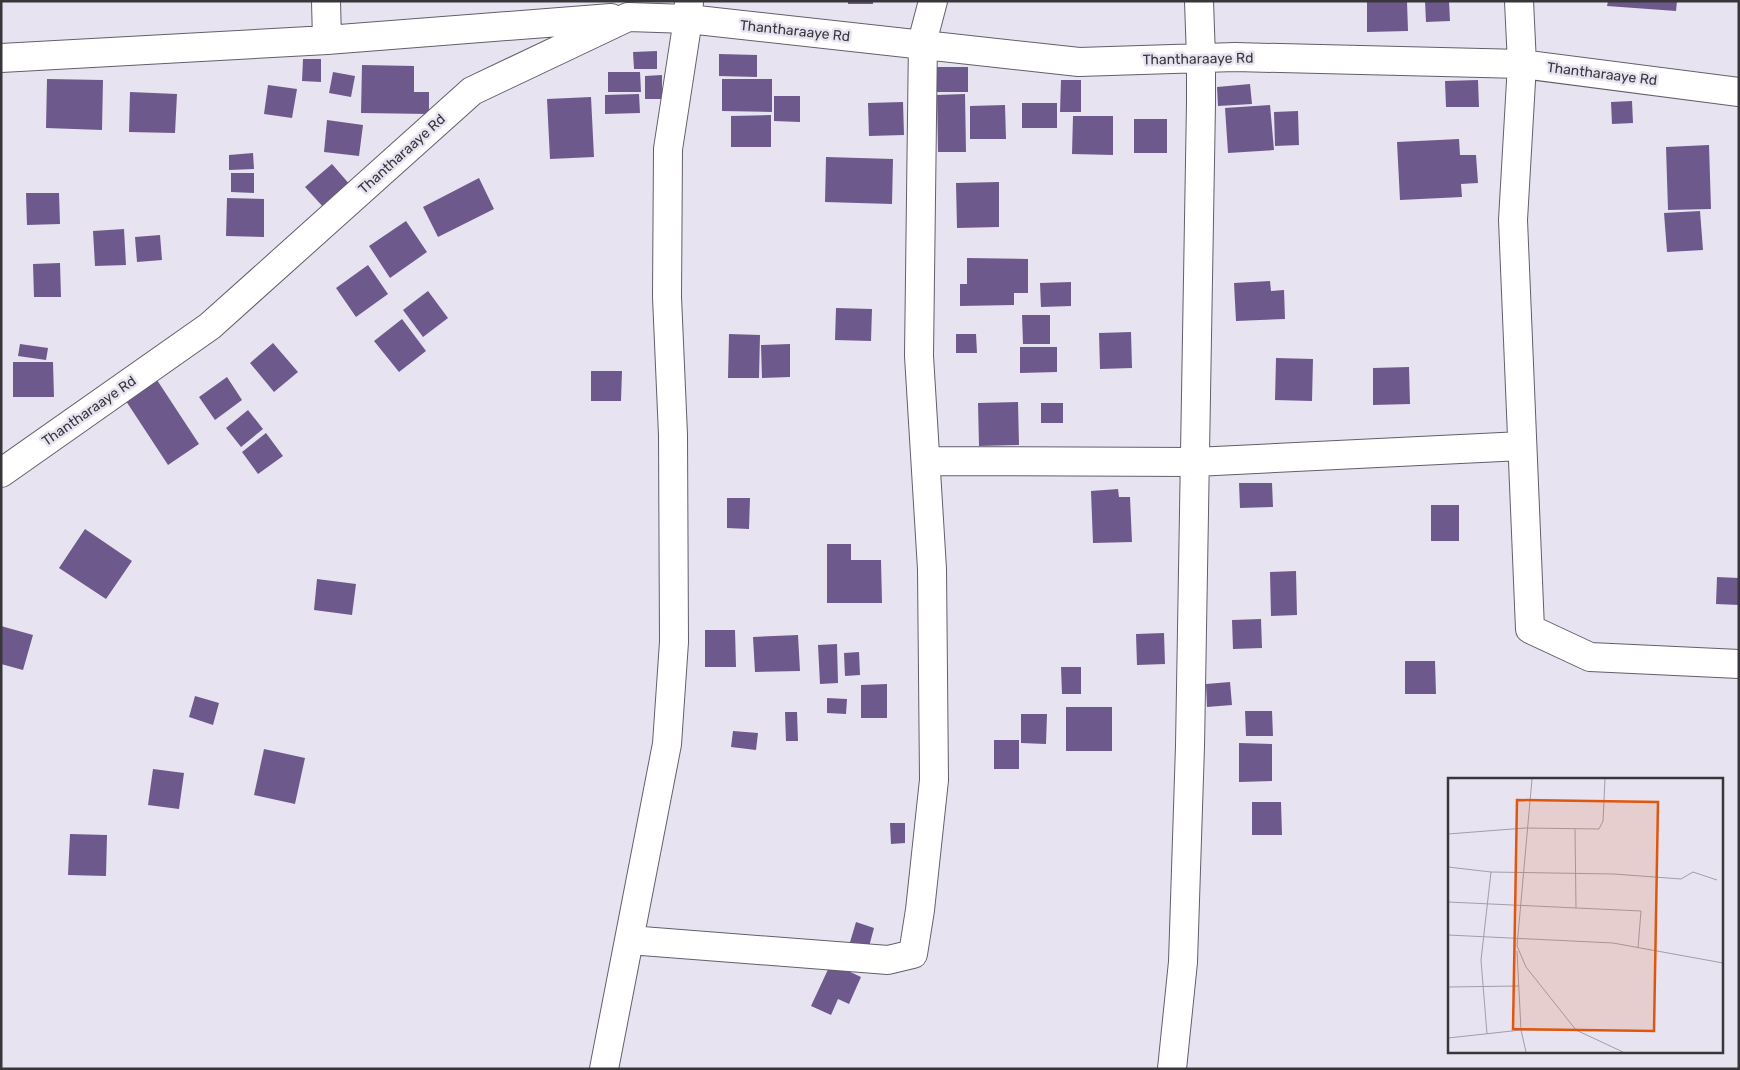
<svg xmlns="http://www.w3.org/2000/svg" width="1740" height="1070" viewBox="0 0 1740 1070" font-family="Rubik,sans-serif">
  <style>
    .building { fill: #6e598c }
    .lines { fill: none; stroke-linecap: round; stroke-linejoin: round }
    .minor-casing { stroke: #635f6a; stroke-width: 30 }
    .minor { stroke: #fff; stroke-width: 28 }
    .labels { text-anchor: middle; dominant-baseline: central; stroke-width: 5; stroke-linejoin: round; paint-order: stroke }
    .street-label { font-size: 14px; fill: #38363b; stroke: #e8e3f0 }
    .inset-road { fill: none; stroke: #a29ea8; stroke-width: 1 }
    .view { fill: #df570e; fill-opacity: 0.15; stroke: #df570e; stroke-width: 2.5 }
    .inset-edge { fill: none; stroke: #38363b; stroke-width: 2.5 }
  </style>
  <rect width="100%" height="100%" fill="#e8e3f0"/>
  <path class="building" d="M848,1H873V4H848Z
    M1367,1H1407L1408,31L1367,32Z
    M1425,1H1449L1450,21L1426,22Z
    M1608,1H1677L1676,11L1607,6Z
    M657,51V69H634L633,52Z
    M719,54L757,55V77L719,76Z
    M303,59H321V82L302,81Z
    M362,65L414,66V92H429V114L361,113Z
    M934,67H968V92H934Z
    M333,72L355,76L351,97L329,93Z
    M608,72H640L641,92H608Z
    M662,75V99H645V76Z
    M47,79L103,80L102,130L46,128Z
    M722,79H772V112L722,111Z
    M1061,80H1081V112H1060Z
    M1478,80L1479,107H1446L1445,81Z
    M1250,84L1252,104L1218,106L1217,87Z
    M268,85L297,89L292,118L264,114Z
    M130,92L177,94L175,133L129,132Z
    M639,94L640,113L605,114V95Z
    M965,94L966,152H938L937,95Z
    M774,96H800V122L774,121Z
    M591,97L594,157L550,159L547,99Z
    M1632,101L1633,123L1612,124L1611,102Z
    M903,102L904,135L869,136L868,103Z
    M1022,103H1057V128H1022Z
    M1005,105L1006,139H970V106Z
    M1270,105L1274,150L1228,153L1225,108Z
    M1298,111L1299,145L1275,146L1274,112Z
    M771,115V147H731V116Z
    M1073,116H1113V155L1072,154Z
    M1134,119H1167V153H1134Z
    M327,120L363,125L359,156L324,152Z
    M1459,139L1460,155H1476L1478,183L1461,184L1462,197L1400,200L1397,142Z
    M1709,145L1711,209L1668,210L1666,147Z
    M253,153L254,169L229,170V155Z
    M826,157L893,159L892,204L825,202Z
    M332,164L351,186L325,209L305,187Z
    M231,173H254V193L231,192Z
    M479,178L494,209L438,237L423,207Z
    M999,182V227L957,228L956,183Z
    M26,193H59L60,224L27,225Z
    M227,198L264,199V237L226,236Z
    M1700,211L1703,250L1667,252L1664,213Z
    M406,221L427,252L390,278L369,246Z
    M124,229L126,265L95,266L93,231Z
    M160,235L162,260L137,262L135,237Z
    M967,258L1028,259V293H1014V305L960,306V284H967Z
    M60,263L61,297H34L33,264Z
    M368,265L388,294L356,317L336,288Z
    M1270,281L1271,291L1284,290L1285,319L1236,321L1234,283Z
    M1071,282V306L1041,307L1040,283Z
    M428,291L448,318L423,337L403,310Z
    M836,308L872,309L871,341L835,340Z
    M1022,315H1050V344H1023Z
    M402,319L426,351L399,372L374,341Z
    M1131,332L1132,368L1100,369L1099,333Z
    M729,334L760,335L759,378H728Z
    M956,334H976L977,353H956Z
    M273,343L298,372L274,392L250,363Z
    M20,344L48,348L46,360L18,356Z
    M790,344V377L762,378L761,345Z
    M1020,347H1057V372L1020,373Z
    M1276,358L1313,359L1312,401L1275,400Z
    M13,362H53L54,397H13Z
    M1409,367L1410,404L1373,405V368Z
    M591,371H622L621,401H591Z
    M227,377L242,400L215,420L199,397Z
    M157,380L199,444L168,465L126,401Z
    M1018,402L1019,445L979,446L978,403Z
    M1041,403H1063V423H1041Z
    M248,410L263,429L241,447L226,428Z
    M266,433L283,456L258,474L242,452Z
    M1239,483H1272L1273,507L1240,508Z
    M1118,489L1119,497H1130L1132,542L1093,543L1091,491Z
    M727,498H750L749,529L727,528Z
    M1431,505H1459V541H1431Z
    M85,529L132,561L106,599L59,568Z
    M827,544H851V560H881L882,603H827Z
    M1296,571L1297,615L1271,616L1270,572Z
    M1717,577L1739,578V605L1716,604Z
    M317,579L356,584L352,615L314,610Z
    M1261,619L1262,648L1233,649L1232,620Z
    M1,626L33,635L23,670L1,664Z
    M705,630H735L736,667H705Z
    M1164,633L1165,664L1137,665L1136,634Z
    M798,635L800,671L755,672L753,637Z
    M837,644L838,683L820,684L818,645Z
    M859,652L860,675L845,676L844,653Z
    M1405,661H1435L1436,694H1405Z
    M1061,667H1081V694H1062Z
    M1230,682L1232,705L1207,707L1206,684Z
    M887,684V718H861V685Z
    M195,696L219,703L213,725L189,717Z
    M827,698L847,699L846,714L827,713Z
    M1066,707H1112V751H1066Z
    M1245,711H1272L1273,736H1246Z
    M785,712H797L798,741H786Z
    M1021,714H1047L1046,744L1021,743Z
    M733,731L758,733L756,750L731,747Z
    M994,740H1019V769H994Z
    M1239,743L1272,744V781L1239,782Z
    M264,749L305,758L295,804L254,795Z
    M153,769L184,773L179,809L148,805Z
    M1252,802H1281L1282,835H1252Z
    M890,823H905V843L891,844Z
    M70,834L107,835L106,876L68,875Z
    M856,922L874,928L867,954L848,949Z
    M831,963L861,977L849,1004L838,999L831,1015L811,1006Z"/>
  <g class="lines">
    <g class="minor-casing">
      <path id="minor" d="M326,1L327,40
        M1519,1L1522,64L1513,220L1530,629L1590,657L1739,664
        M1,58L327,40L611,18
        M926,461L1195,462L1522,446
        M1,473L210,326L472,91L628,17L688,19L1079,62L1235,57L1522,64L1739,92
        M629,940L888,960L913,954L920,910L934,780L932,569L919,356L923,39L933,1
        M604,1069L667,744L674,642L673,435L667,297L668,149L688,19L689,1
        M1172,1069L1183,962L1190,746L1201,103V58L1199,1"/>
    </g>
    <use href="#minor" class="minor"/>
  </g>
  <g class="labels">
    <g class="street-label">
      <text transform="translate(795 31) rotate(6)">Thantharaaye Rd</text>
      <text transform="translate(1198 59) rotate(-1)">Thantharaaye Rd</text>
      <text transform="translate(1602 74) rotate(7)">Thantharaaye Rd</text>
      <text transform="translate(402 154) rotate(-42)">Thantharaaye Rd</text>
      <text transform="translate(89 411) rotate(-35)">Thantharaaye Rd</text>
    </g>
  </g>
  <g transform="translate(1448 778)">
    <rect width="275" height="275" fill="#e8e3f0"/>
    <path class="inset-road" d="M84,1L69,168L78,189L128,252M127,51L128,130M0,56L77,50L151,51L155,43L157,1M0,89L43,94L166,96L233,101L245,94L269,102M0,124L193,133L190,170M0,157L165,165L275,185M69,173L73,252L78,274M0,209L71,208M275,224V253M39,256L33,182L43,94M0,260L73,252H128L175,274"/>
    <path class="view" d="M69,22L210,24L206,253L65,251Z"/>
    <rect width="275" height="275" class="inset-edge"/>
  </g>
  <rect width="1740" height="1070" fill="none" stroke="#38363b" stroke-width="5"/>
</svg>
